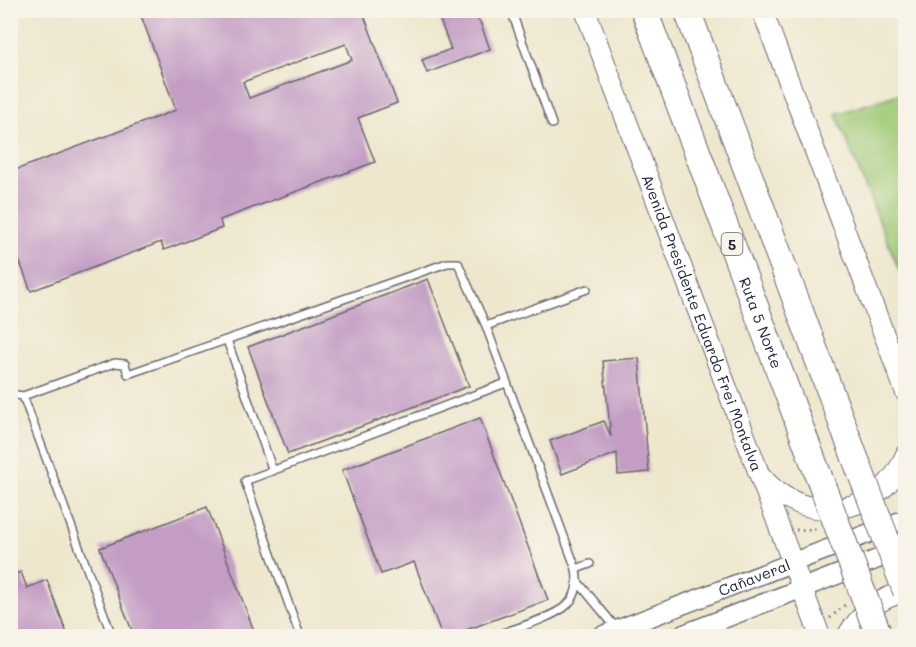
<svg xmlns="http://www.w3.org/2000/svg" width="916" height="647" viewBox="0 0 916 647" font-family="Mali,sans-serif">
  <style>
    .green { fill: #9fca77; stroke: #607659; stroke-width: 1.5 }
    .building { fill: #c39dc4; fill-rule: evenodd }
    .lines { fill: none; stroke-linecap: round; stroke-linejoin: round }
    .service-casing { stroke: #69676e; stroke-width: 10 }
    .tertiary-casing { stroke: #69676e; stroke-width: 21 }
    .secondary-casing { stroke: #69676e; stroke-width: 22 }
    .motorway-casing { stroke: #69676e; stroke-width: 28 }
    .path { stroke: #69676e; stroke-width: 3; stroke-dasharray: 1.5 4.5; stroke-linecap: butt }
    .service { stroke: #fff; stroke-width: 7 }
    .tertiary { stroke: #fff; stroke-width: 18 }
    .secondary { stroke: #fff; stroke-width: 20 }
    .motorway { stroke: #fff; stroke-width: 26 }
    .motorway-bridge-casing { stroke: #69676e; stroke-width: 28; stroke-linecap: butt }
    .motorway-bridge { stroke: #fff; stroke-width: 26 }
    .labels { text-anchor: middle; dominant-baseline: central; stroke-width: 4.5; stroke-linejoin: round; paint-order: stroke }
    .shield { fill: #f7f3e8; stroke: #62616f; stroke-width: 1.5 }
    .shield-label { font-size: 14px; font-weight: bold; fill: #22223b }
    .street-label { font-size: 15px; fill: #22223b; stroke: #f7f3e8 }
  </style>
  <rect width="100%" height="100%" fill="#f7f3e8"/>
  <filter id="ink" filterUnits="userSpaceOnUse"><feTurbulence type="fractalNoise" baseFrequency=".0167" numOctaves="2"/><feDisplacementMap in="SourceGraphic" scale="12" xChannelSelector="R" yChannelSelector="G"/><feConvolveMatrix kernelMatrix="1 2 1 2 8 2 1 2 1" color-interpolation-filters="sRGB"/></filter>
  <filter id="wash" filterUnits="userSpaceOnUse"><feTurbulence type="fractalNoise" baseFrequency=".008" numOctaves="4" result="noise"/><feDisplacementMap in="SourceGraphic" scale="24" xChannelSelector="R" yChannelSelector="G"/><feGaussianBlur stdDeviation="1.35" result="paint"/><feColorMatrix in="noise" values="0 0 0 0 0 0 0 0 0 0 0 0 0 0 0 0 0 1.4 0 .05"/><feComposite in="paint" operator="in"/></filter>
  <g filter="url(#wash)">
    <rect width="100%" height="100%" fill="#eee7cd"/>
    <path class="green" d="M905,92H906L905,285L836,114Z"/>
    <g id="blocks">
      <path class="building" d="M139,10H362L397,103L358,118L375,162L220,220L222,228L164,250L161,242L31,291L10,237V172L176,110ZM346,44L352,60L249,98L243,82Z
        M436,10H471L473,15L480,22L490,49L427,73L422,60L451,49Z
        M428,279L469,386L288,454L248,347Z
        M639,358L649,472L618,475L617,453L562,474L550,441L604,421L611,437L603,361Z
        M480,418L548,600L450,636H442L414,562L381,574L342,470Z
        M207,507L256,636H134L100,548Z
        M21,572L27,588L47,580L68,636H10V576Z"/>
    </g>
  </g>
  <g filter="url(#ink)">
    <use href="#blocks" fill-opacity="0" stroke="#69676e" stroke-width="1.5"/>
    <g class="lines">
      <g class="service-casing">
        <path id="service" d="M511,10L552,124
          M227,340L273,471
          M10,394L23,396
          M576,569L590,564
          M578,582L617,629
          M112,636L23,396L115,363L125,364L128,374L447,263H458L486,326
          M300,636L245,481L506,383
          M494,636C511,630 556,617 568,604C578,594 578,582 576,569L486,326L587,289"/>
      </g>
      <g class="tertiary-casing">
        <g id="tertiary">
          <path id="s1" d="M601,636L906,519"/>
          <path d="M679,636L906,548"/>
        </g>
      </g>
      <g class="secondary-casing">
        <g id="secondary">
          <path id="s2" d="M585,10L820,636"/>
          <path d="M762,10L906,393"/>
          <path d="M761,476C802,527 882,518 906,454"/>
          <path d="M847,636C861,613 879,598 906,591"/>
        </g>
      </g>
      <g class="motorway-casing">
        <g id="motorway">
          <path id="s3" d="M644,10L819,477"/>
          <path d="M687,10L857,463"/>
        </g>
      </g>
      <path class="path" d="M796,530L817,529
        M830,618L845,605"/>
      <use href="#service" class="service"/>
      <use href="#tertiary" class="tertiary"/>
      <use href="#secondary" class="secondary"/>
      <use href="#motorway" class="motorway"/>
      <g class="motorway-bridge-casing">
        <path id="motorway-bridge" d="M857,463L906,591
          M819,477L879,636"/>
      </g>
      <use href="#motorway-bridge" class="motorway-bridge"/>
    </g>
  </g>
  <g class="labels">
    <rect class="shield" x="721.5" y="233" width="21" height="22" rx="4.5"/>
    <g class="shield-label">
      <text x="732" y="244">5</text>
    </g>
    <g class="street-label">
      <text stroke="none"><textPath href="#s3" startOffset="334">Ruta 5 Norte</textPath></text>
      <text stroke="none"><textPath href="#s2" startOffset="334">Avenida Presidente Eduardo Frei Montalva</textPath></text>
      <text stroke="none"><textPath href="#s1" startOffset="164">Cañaveral</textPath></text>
    </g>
  </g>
  <rect width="916" height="647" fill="none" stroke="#f7f3e8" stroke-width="36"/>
</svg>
